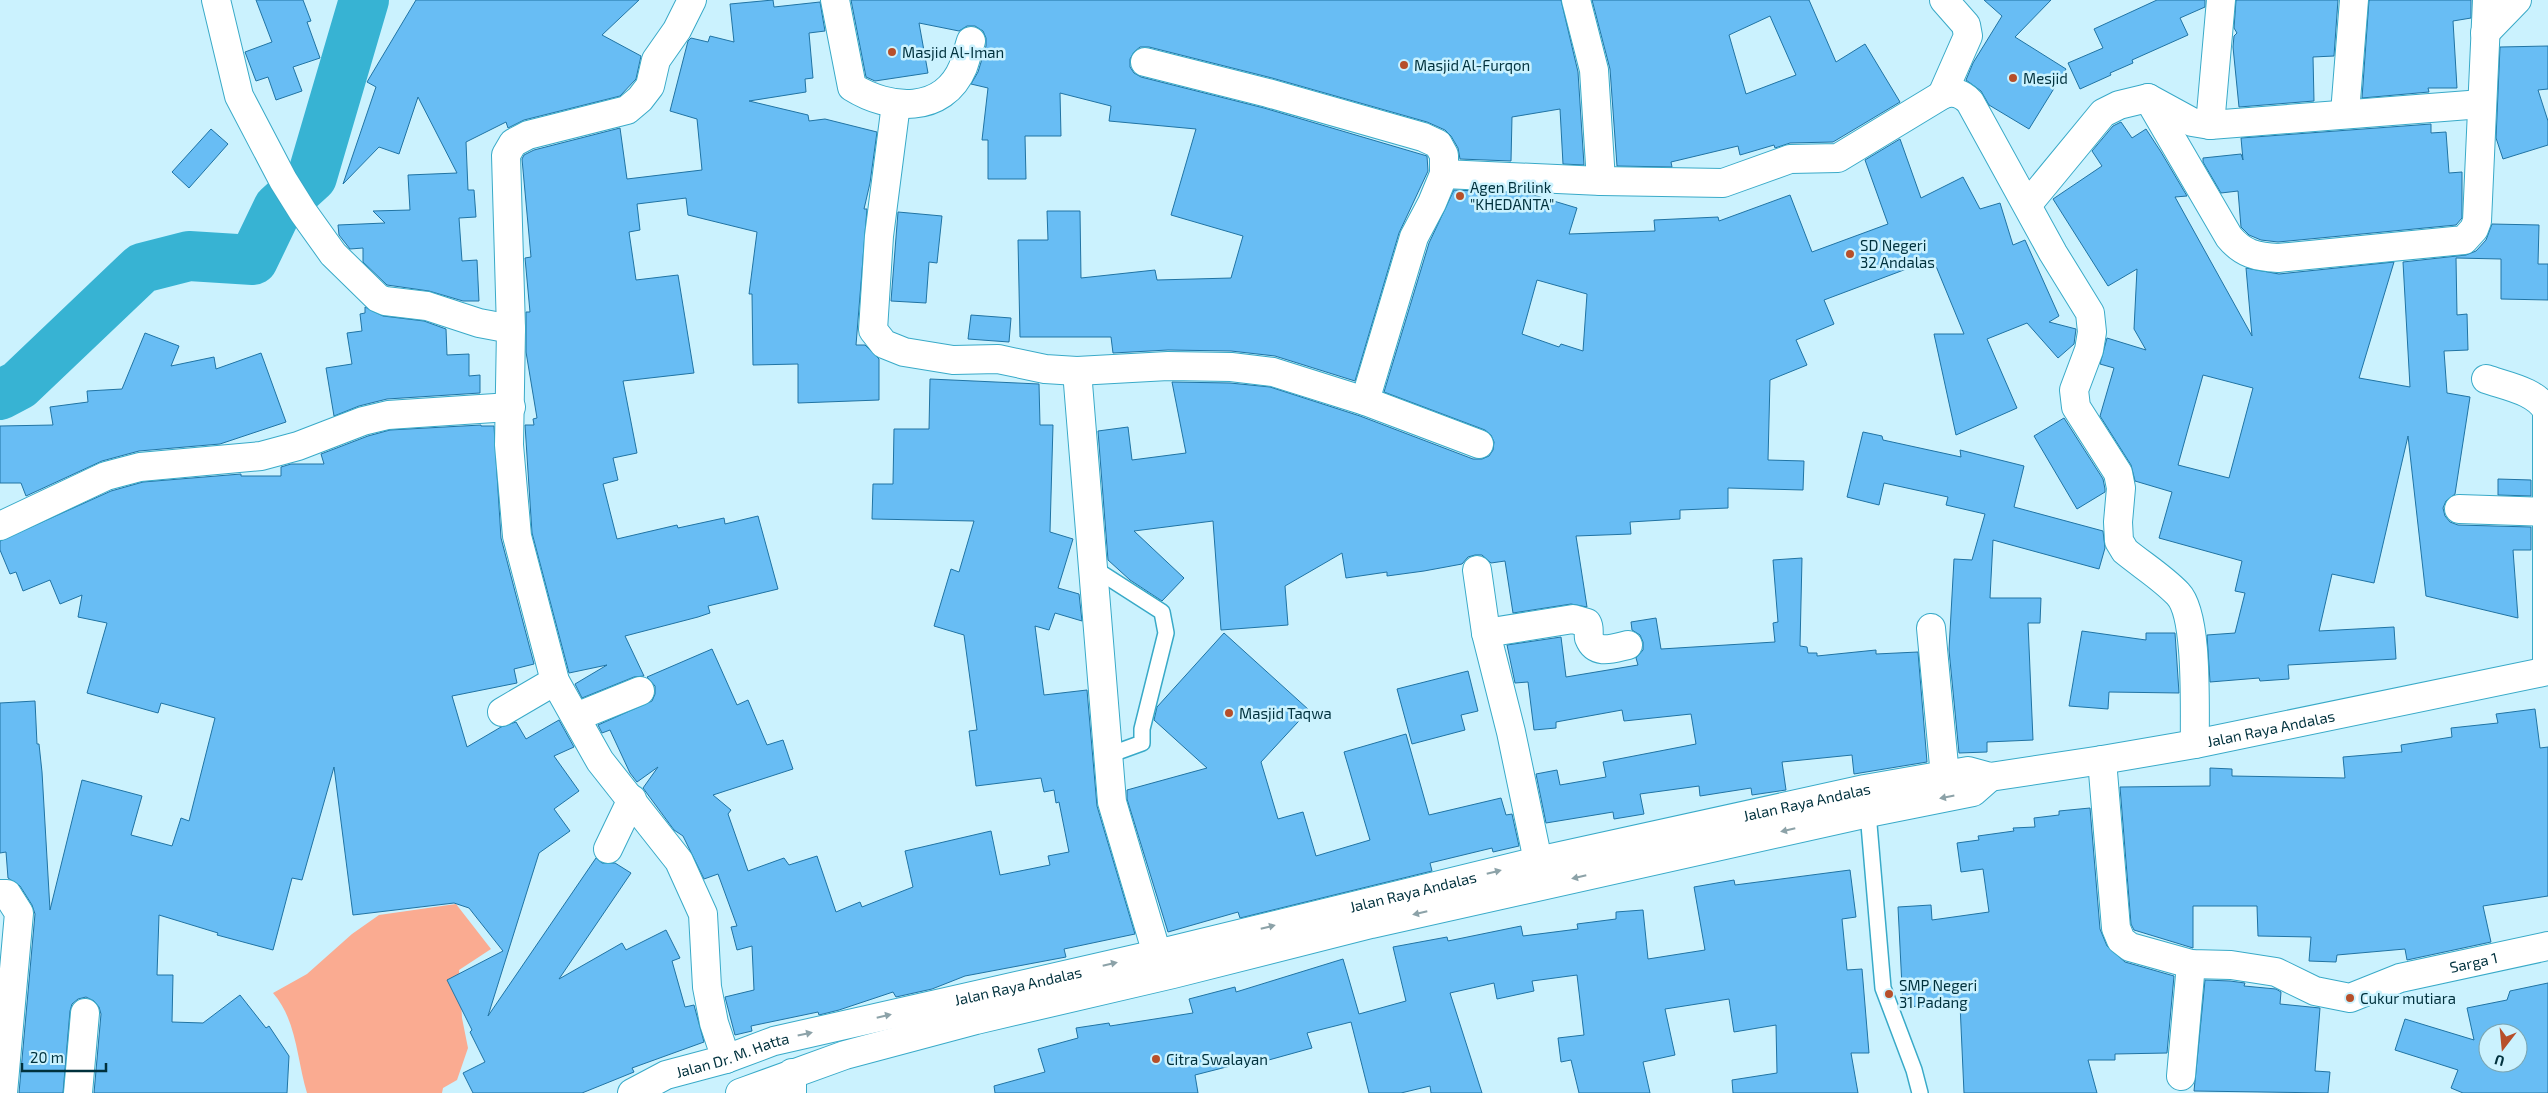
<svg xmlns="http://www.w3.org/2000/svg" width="2548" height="1093" viewBox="0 0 2548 1093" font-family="'Exo 2',sans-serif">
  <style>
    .green { fill: #faab91 }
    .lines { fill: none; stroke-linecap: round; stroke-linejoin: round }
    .river { stroke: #37b3d3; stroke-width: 50 }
    .building { fill: #68bdf4; stroke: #2074a4; fill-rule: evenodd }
    .lane-casing { stroke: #39aac8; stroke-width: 18 }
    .street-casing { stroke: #39aac8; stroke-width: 30 }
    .secondary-casing { stroke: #39aac8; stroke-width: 30 }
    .primary-casing { stroke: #39aac8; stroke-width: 30 }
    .lane { stroke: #fff; stroke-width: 15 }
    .street { stroke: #fff; stroke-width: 28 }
    .secondary { stroke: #fff; stroke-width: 28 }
    .primary { stroke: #fff; stroke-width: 28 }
    .oneway { fill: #8ca2a8 }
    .poi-dot { fill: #b74f2a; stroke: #cbf2fe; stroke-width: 2 }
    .labels { text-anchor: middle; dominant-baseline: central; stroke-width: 5; stroke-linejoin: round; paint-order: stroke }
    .poi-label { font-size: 15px; fill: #00313d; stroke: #cbf2fe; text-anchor: start }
    .street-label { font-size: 15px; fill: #00313d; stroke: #cbf2fe }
  </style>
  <rect width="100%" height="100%" fill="#cbf2fe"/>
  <path class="green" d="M456,904L491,949L459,970L462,1018L468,1048L457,1080L443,1088L442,1093H307C297,1061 297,1020 273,993L307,974L352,934L379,915Z"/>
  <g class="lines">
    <path class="river" d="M0,395L19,385L142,268L189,256L253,260L278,208L312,177L364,0"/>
  </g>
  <path class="building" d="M256,0H303L311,21L307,22L320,58L293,67L302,91L276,100L268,77L256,81L245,52L272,42Z
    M416,0H639L602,35L641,56L636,79L620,96L524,120L508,128L506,122L466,142L468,190H474L476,217L459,218L462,261L477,260L479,301H463L429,291L387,285L363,262V248L350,249L339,235L338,225L385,223L373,211L410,210L408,175L457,173L418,97L399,154L379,147L343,184L376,87L367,82Z
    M773,0L774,7L820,2L825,31L809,33L813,78L805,79L806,92L749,101L808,115L809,121L825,119L877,132L870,183L864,209H867L856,345H865L879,359V400L798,403V364L753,365L752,294H749L757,232L688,215L686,198L637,204L640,230L629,232L636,280L678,275L694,373L623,381L637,453L613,458L618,480L603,484L617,539L677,525L678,528L724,518L725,524L758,516L778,589L708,606L710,613L698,617L625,636L644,676L634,677L582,698L575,684L607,665L569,673L532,533L525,425H534L533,419L537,418L526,352V312H530L525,258L531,257L522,159L524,155L534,150L620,128L627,179L702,170L697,119L670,111L688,41L691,38L708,42L710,36L734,42L730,4Z
    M851,0H1561L1578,72L1584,165L1563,164L1560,109L1512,117L1511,161L1460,159L1458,148L1451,136L1445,130L1427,122L1272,78L1149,47H1140L1134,52L1130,59V67L1134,73L1141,77L1264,108L1427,156L1428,171L1399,233L1355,381L1275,356L1231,351L1168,350L1113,353L1111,337H1020L1018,240H1048L1047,211H1080L1081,278L1155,270L1157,280L1231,278L1243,236L1171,215L1196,129L1109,121L1111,106L1060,93L1061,136H1025L1026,179H988V140H982L988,88L971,84L978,72L986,46V38L983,31L975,26H967L959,31L919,23L928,73L875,81L866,77Z
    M1592,0H1809L1836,62L1865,44L1900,102L1833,142L1790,143L1775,148L1774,145L1740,155L1738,146L1671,162L1672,167L1617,166L1610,69ZM1770,16L1796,75L1746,94L1729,35Z
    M1984,0H2051L2015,37L2066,69L2029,129L1989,105L1981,91L1966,80L1973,63L2002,16Z
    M2157,0H2205V7L2180,18L2188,35L2132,60L2133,63L2110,73L2111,75L2080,89L2068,63L2103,48L2094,29Z
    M2236,0H2338L2334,56L2313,57L2314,101L2239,107L2233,47L2234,36L2237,33L2234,28Z
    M2369,0H2471V18L2453,21L2457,88H2428L2429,92L2362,98Z
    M2548,46V89L2538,90L2548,121V145L2503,159L2496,138L2500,47Z
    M2121,122L2132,138L2146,129L2161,152L2187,196L2175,197L2252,336L2246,268L2279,274L2394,262L2359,378L2410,387L2403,262L2466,255L2476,251L2486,240L2492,224L2539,225L2538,264H2548V300L2501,299V259L2456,258L2457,315L2467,314L2468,350L2444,351L2447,393L2470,397L2455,494L2446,501L2443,508L2445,516L2450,522L2458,525L2531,527V550H2513L2518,618L2426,596L2408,436L2374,583L2332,574L2319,631L2394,627L2396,659L2288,665L2289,679L2260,681L2259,678L2210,682L2207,635L2235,633L2245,593L2235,591L2242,561L2159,538L2172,492L2135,481L2131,465L2100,416L2114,368L2100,364L2107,338L2146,350L2134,329L2137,269L2108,286L2053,199L2102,166L2092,151L2113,126ZM2203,375L2253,388L2229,478L2178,465Z
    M2431,124V133L2446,132L2449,173L2462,172V218L2456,225L2278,242L2261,240L2249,235L2241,227L2238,191L2221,193L2203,162V158L2241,154L2243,160L2241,138Z
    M211,129L228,144L189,188L172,172Z
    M1900,139L1921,198L1963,177L1980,209L2000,203L2013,245L2025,240L2059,316L2049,322L2076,329L2074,344L2058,358L2027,323L1987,339L2017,408L1956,435L1934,334H1964L1933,259L1824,300L1834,324L1796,340L1807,365L1770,380L1768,460L1804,461L1803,490L1728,488V508L1680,510V519L1630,522L1631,534L1576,536L1587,607L1571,604L1513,613L1505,561L1491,563L1482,555H1475L1468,557L1462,564L1424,571L1387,576V572L1346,578L1342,553L1285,586L1288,625L1221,630L1213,521L1134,531L1184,578L1162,601L1130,580L1108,560L1098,431L1128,427L1132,460L1186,453L1172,382L1230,383L1270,387L1360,416L1473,459H1482L1489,456L1493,450L1494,442L1491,435L1485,430L1384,392L1429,243L1454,190L1527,193L1577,208L1569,234L1655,231L1654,220L1718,217L1719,221L1790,195L1812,252L1888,224L1865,160ZM1537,280L1587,294L1583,351L1561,344L1559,347L1522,334Z
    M898,212L942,216L937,263L929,262L926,303L891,301Z
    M365,307L383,316L424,321L446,329L447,355L469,354V376L480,375V393L387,399L359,406L334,416L326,368L352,364L347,333L362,331L360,314L365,313Z
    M971,315L1011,318L1009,342L968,339Z
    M145,333L179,346L171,366L214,357L216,369L261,353L286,422L220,444L139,451L102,461L26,496L21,483H0V426L53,425L50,407L88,402L87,391L122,389Z
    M930,379L1039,384L1040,425H1053L1050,532L1073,539L1058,588L1079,594L1082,621L1055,613L1049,630L1035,626L1044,695L1087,690L1097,806L1135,934L1064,949L1066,957L965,976L932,989L896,997L893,992L839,1010L819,1015L818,1012L751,1026L752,1031L735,1035L725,997L754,990L752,946L737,950L731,927L737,926L718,874L704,879L683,836L674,830L643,788L658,767L637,782L630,773L610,730L602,733L598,725L652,701L655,694V686L647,677L712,649L737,705L748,700L767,745L783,740L793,769L713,795L731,810L728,814L748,871L784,858L789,865L817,856L836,912L860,902L862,907L913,887L905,851L991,831L1000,875L1050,865L1048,856L1069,852L1059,802L1056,803L1054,790L1044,792L1041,778L976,786L969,731L977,730L964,635L934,626L951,569L959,572L974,521L872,519L873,484H893L894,429H929Z
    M2064,418L2103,479L2105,489V492L2077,509L2034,436Z
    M481,425V426H494L501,538L534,664L514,669L517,683L452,696L467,747L501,727L516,722L526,739L559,720L574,747L554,756L579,791L554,809L570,831L539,853L488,1016L596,858L602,863H615L631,873L559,979L622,943L626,950L666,930L680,958L672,961L685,1007L694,1005L704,1042L632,1068L634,1072L582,1093H473L463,1073L485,1062L470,1032L472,1030L447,980L503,951L469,908L454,903L353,915L334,767L302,880L292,878L273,950L217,935L218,933L159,915L157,975H173L172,1022L203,1023L240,995L266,1028L269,1026L289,1056L287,1093H94L101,1014L99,1007L94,1001L86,997L78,999L72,1004L70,1011L63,1093H19L35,914L32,905L20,886L8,878L6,852L0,853V703L35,701L37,744H39L42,772L50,910L82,780L142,796L131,835L172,846L181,818L189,821L215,718L161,703L158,713L87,693L107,623L78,617L82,595L60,604L50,580L23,591L16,572L10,574L0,550V541L111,491L143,482L241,474V476H281V467L291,464H324L321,454L368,436L390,430Z
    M1863,432L1882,436L1883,440L1961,457L1960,450L2024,466L2014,507L2103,531L2105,548L2099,569L1993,540L1990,598H2041L2040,623H2028L2033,740L1987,742V752L1959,753L1949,650L1954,559L1972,560L1985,514L1946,505L1948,497L1884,483L1879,505L1847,497Z
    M2498,479L2531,480V496L2498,495Z
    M1802,558L1800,646L1807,647L1808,653H1817V656L1876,650V654L1918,652L1927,762L1854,774L1852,755L1782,762L1786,790L1752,795L1751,788L1700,796L1699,786L1640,794L1644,814L1614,819L1613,812L1546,823L1536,774L1557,770L1560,785L1606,777L1603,762L1696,744L1691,714L1624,721L1622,710L1556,722V728L1534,730L1528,682L1515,683L1507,645L1561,637L1566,677L1638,665L1636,658L1643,650V642L1640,635L1632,630L1631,622L1656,618L1661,649L1775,642L1773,623L1778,622L1773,560Z
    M2082,631L2146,640V633H2175L2179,693L2109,692L2108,709L2069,706Z
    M1224,633L1309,710L1261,762L1278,819L1303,812L1316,856L1370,840L1344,752L1406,734L1429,815L1501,798L1506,815L1512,814L1519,846L1493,852L1492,848L1430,863L1432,871L1240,918L1238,912L1168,932L1127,799V790L1207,768L1154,720L1157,707Z
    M1468,671L1478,711L1461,715L1465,730L1412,744L1397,689Z
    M2535,709L2540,748L2548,747V896L2483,906L2491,942L2407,960L2405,949L2337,955L2336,962L2309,961L2311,937L2258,936L2257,906H2193V948L2134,930L2131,924L2120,787L2210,786V768L2232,769V776L2345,778L2343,757L2402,752L2401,745L2452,737L2451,728L2498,723L2496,714Z
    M2090,808L2100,929L2107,946L2125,962L2174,976L2167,1053L2115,1054V1060H2088L2097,1093H1964L1960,1004L1903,1007L1898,907L1931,905L1932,920L1989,912L1983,869L1961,872L1957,843L1979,840L1978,836L2014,831L2013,828L2035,827L2034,818L2059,815V811Z
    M1850,870L1856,917L1842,919L1847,970L1862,969L1869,1053H1851L1858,1093H1733L1732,1080L1777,1073L1776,1025L1734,1032L1729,999L1665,1009L1675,1055L1643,1062L1650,1093H1579L1571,1060L1561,1062L1558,1038L1584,1035L1577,975L1532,981L1534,991L1497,999L1494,983L1450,993L1482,1093H1431L1430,1086L1401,1093H1369L1351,1022L1307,1033L1312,1048L1247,1066L1246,1062L1195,1075L1198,1093H995L994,1086L1045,1072L1038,1049L1078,1038L1076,1028L1109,1023L1110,1026L1193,1013L1189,999L1235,987L1236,992L1343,959L1359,1014L1406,1001L1393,947L1447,937L1448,941L1521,926L1523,936L1578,929L1577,924L1616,919V912L1643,910L1648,959L1705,950L1694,887L1734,880L1735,885Z
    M2205,980L2230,981L2245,983L2244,986L2276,989L2281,992L2280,1004L2320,1008L2315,1071L2330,1072L2328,1093L2194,1091Z
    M2548,983V1093H2463L2451,1088L2458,1070L2395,1050L2405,1019L2474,1040L2467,1008L2507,1000L2510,991ZM2488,1033H2518V1063H2488Z"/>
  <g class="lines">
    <g class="lane-casing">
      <path id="lane" d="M1095,569L1162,612L1166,633L1142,729V743L1109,755
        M1868,813L1883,988L1914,1070L1920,1093"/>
    </g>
    <g class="street-casing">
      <g id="street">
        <path d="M216,0L239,96L283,180L303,212L333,254L378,298L385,301L427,306L479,323L511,329"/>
        <path d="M692,0L677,30L656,60L650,86L640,99L627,110L528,135L513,143L506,155L511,329L509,445L517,536L555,681L600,761L679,861L703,914L707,987L714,1023L726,1059"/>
        <path d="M835,0L852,87C889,110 943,115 963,67C966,59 968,50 971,41"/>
        <path d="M1576,0L1594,70L1601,181"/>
        <path d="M2485,33L2517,0"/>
        <path d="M1145,62L1268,93L1423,137L1438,144L1444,155V174"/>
        <path d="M1942,95L1968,36L1966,25L1944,0"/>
        <path d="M2148,98L2229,237C2243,254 2257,257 2278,258L2464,240L2474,229L2477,221L2487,0"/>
        <path d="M896,104L879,236L873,330L884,344L904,352L953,360L998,359L1045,369L1077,371L1168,366L1231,367L1273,372L1365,401L1414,237L1432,203L1444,174L1601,181L1723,183L1790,159L1838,158L1942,95C1952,90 1962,93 1970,102L2053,253L2090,313L2092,332L2089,350L2074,390L2076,407L2118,473L2121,488L2118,522L2119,541L2125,551C2142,565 2163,578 2178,594C2199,616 2194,712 2195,744"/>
        <path d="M2345,113L2354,0"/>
        <path d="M2210,125L2221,0"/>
        <path d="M2028,204L2103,113L2119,105L2148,98L2192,122L2210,125L2482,104"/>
        <path d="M1077,371L1112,802L1157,954"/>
        <path d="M2486,379C2506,386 2537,391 2547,411V671"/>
        <path d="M1365,401L1479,444"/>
        <path d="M2459,509L2547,512"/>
        <path d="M0,526L106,476L140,467L261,456L298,446L363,421L388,415L511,407"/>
        <path d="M1477,570L1486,633L1511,732L1538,861"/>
        <path d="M1931,628L1945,776"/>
        <path d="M1486,633L1573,619L1587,623C1590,628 1588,633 1589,638C1596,656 1614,648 1628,645"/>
        <path d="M502,712L555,681"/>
        <path d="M576,717L640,691"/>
        <path id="s1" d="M2102,760L2116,928L2121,940L2130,947L2191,964L2231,965L2276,972L2315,991L2350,998L2400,978L2548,946"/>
        <path d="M608,849L632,799"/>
        <path d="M0,894H7L19,913L3,1093"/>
        <path d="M2181,1076L2191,964"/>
        <path d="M78,1093L85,1013"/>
      </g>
    </g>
    <g class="secondary-casing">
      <path id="secondary" d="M792,1073V1093"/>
    </g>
    <g class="primary-casing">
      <g id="primary">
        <path id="s2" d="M632,1093L666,1075L726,1059L774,1041L1157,954L1538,861L1865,789L1968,771L1990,777L2102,760L2195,744L2548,671"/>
        <path d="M740,1093L845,1055L976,1020L1173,974L1371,924L1868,813L1973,792L1990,777"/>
      </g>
    </g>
    <use href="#lane" class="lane"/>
    <use href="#street" class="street"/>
    <use href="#secondary" class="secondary"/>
    <use href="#primary" class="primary"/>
  </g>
  <defs><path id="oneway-solid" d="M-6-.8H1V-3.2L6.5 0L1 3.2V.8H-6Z" transform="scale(1.25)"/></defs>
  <g class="oneway">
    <use href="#oneway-solid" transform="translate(1947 797) rotate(169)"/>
    <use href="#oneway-solid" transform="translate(1788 830) rotate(167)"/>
    <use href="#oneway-solid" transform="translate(1494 872) rotate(-14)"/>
    <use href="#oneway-solid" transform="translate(1579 877) rotate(167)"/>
    <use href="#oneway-solid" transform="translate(1420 913) rotate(167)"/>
    <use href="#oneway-solid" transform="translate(1268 927) rotate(-14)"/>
    <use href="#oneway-solid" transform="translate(1110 964) rotate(-13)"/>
    <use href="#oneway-solid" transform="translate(884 1016) rotate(-13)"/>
    <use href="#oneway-solid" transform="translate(805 1034) rotate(-12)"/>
  </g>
  <g class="poi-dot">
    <circle cx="892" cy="52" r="5"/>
    <circle cx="1404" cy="65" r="5"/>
    <circle cx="2013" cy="78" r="5"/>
    <circle cx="1460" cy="196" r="5"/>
    <circle cx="1850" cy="254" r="5"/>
    <circle cx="1229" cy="713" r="5"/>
    <circle cx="1889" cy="994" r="5"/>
    <circle cx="2350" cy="998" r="5"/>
    <circle cx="1156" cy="1059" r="5"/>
  </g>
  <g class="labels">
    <g class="poi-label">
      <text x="902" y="52">Masjid Al-Iman</text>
      <text x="1414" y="65">Masjid Al-Furqon</text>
      <text x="2023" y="78">Mesjid</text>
      <text x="1470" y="187">Agen Brilink<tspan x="1470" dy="17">"KHEDANTA"</tspan></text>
      <text x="1860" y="245">SD Negeri<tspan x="1860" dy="17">32 Andalas</tspan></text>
      <text x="1239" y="713">Masjid Taqwa</text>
      <text x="1899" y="985">SMP Negeri<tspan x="1899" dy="17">31 Padang</tspan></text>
      <text x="2360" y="998">Cukur mutiara</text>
      <text x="1166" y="1059">Citra Swalayan</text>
    </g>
    <g class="street-label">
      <text stroke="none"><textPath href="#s2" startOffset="1684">Jalan Raya Andalas</textPath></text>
      <text stroke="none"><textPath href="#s2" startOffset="1212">Jalan Raya Andalas</textPath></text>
      <text stroke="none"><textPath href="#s2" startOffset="808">Jalan Raya Andalas</textPath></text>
      <text stroke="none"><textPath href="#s1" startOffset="550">Sarga 1</textPath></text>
      <text stroke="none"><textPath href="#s2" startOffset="402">Jalan Raya Andalas</textPath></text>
      <text stroke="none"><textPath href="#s2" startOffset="108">Jalan Dr. M. Hatta</textPath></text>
    </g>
  </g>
  <g transform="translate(2503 1048) rotate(196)"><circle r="24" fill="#cbf2fe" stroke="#7aa5b1"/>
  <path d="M0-4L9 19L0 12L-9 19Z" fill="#b74f2a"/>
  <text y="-8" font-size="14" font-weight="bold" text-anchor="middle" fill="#00313d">U</text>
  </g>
  <path d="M22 1063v8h84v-8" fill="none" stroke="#00313d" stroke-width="2.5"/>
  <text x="30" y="1063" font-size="15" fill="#00313d" stroke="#cbf2fe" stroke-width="4" paint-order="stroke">20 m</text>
</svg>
